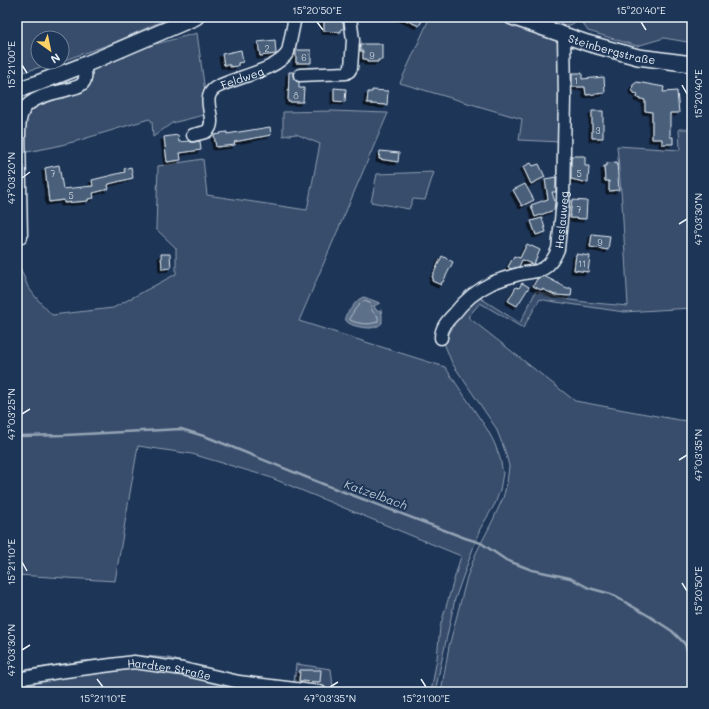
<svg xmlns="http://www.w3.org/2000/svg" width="709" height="709" viewBox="0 0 709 709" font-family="Mali,sans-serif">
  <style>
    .green { fill: #374d6c; stroke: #909fb2 }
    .water { fill: #5d7089; stroke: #95a4b5 }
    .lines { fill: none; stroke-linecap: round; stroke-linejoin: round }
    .shore { stroke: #b0bdcc; stroke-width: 1 }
    .stream { stroke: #95a4b5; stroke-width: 2.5 }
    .building { fill: #495e7a; stroke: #e8f1f8; filter: url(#shadow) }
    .minor-casing { stroke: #e8f1f8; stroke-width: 15 }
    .major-casing { stroke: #e8f1f8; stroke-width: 18 }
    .minor { stroke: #1d3557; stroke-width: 12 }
    .major { stroke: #1d3557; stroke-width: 15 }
    .ticks { fill: none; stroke: #e8f1f8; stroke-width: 1.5 }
    .labels { text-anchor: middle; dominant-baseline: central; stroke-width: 4; stroke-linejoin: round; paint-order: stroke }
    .number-label { font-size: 9px; fill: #c0ccd8 }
    .street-label { font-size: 11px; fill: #e8f1f8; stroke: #1d3557 }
    .water-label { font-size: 12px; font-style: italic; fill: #b7c4d1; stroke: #1d3557 }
    .neatline { fill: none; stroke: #e8f1f8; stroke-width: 1.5 }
    .ticks-label { font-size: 10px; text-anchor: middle; fill: #e8f1f8 }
  </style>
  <defs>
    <filter id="shadow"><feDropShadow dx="-3" dy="3" stdDeviation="0" flood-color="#0009"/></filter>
  </defs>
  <rect width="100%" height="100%" fill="#1d3557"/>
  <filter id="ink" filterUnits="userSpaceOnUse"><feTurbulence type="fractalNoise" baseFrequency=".025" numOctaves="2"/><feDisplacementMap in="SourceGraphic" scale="8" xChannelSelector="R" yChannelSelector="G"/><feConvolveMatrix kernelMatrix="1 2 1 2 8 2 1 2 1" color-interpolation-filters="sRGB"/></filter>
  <g filter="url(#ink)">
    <path class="green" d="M17,17H171L113,43L62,61V38H38V62H58L17,74Z
      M430,17H490L560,41L561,142L519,140L522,119L400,83Z
      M535,17H692V45L687,42L664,38L637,46L588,31L580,20L570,25H556Z
      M197,33L208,114L172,123L153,137L152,121L149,119L77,141L53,147L22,153L26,109L87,83L93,68L154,42L156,44Z
      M332,111L388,113L299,321L445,367L487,429L494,442L500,458L503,473L500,490L495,504L480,529L455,599L435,692H431L437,658L440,627L461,556L269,477L192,454L138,446L115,581L17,575V242L18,262L28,287L38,300L52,315L113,308L176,274V248L156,229L158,166L203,159L207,195L307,210L320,144L296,134L283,136V112Z
      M679,129H692V308L624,312L549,301L540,299L523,328L480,303L468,317L575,401L679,420L692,421V692H441L449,646L467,577L476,553L492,522L503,498L507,483L509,466L505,451L496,428L452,363L444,343L454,325L452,319L477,296L520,323L536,291C565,302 597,303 628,306L622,203L617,146L680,150Z
      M434,172L425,200L413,199L409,209L371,202L377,174Z
      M143,656L169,658L228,676L266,682L294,683L296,664L331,669L333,687L367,692H342L322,689L251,683L222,677L181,667L147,661H123L64,667L17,674V671L83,661Z
      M133,668L166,671L290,692H17V682Z"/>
    <path class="water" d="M364,297L380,303L374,306L377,311L381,310L382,315V323C379,326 375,328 370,328C364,328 346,326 345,318C345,314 350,310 352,307C356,302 359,298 364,297Z"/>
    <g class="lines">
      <path class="shore" d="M364,301L370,303C372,310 372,313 378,316V321L377,322C369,325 358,324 350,320V317C354,311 358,304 364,301Z"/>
      <path class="stream" d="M17,436L66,435L181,429L207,437L323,484L465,538L481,543L506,560L532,570L570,578L589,588L611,594L649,616L672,631L685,644L692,666"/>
    </g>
    <path class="building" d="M399,17H424L419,26Z
      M324,18L341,19V22H343L344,29H341V32L324,31Z
      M275,40L276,54L260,56L258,42Z
      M360,44H382V60H378V62H367V59H363V51H360Z
      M241,50L243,62L238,63V66L230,67V65H224L222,54Z
      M296,50H311V63H296Z
      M289,72H293V75L294,79L296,81L299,82V88H304L303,102H288Z
      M572,73H582V79L604,77L605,93L586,95L585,87H572Z
      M637,82L664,87L663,92L677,91L679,113H670V137H673V144H662V139H652V112L645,111V100L637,98L638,94L634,93L632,90L633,85Z
      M334,88L346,89L345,102L334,101Z
      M372,90L388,91L387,105L371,104L372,103H367L368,92H372Z
      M592,111H603V138H592Z
      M270,127L271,135L234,142L235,145L216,147L214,135L221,134L220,133L227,132V134Z
      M178,135L179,142L189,141L191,142H194L200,141L201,150L180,153L181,160L167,162L164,137Z
      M380,151L399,153L398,162L379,159Z
      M571,156H585V166H589L588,183L571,179Z
      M617,162L619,190L609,191V181H605L604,166H607V163Z
      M531,163L533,166L539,164L545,177L531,184L523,167Z
      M59,165L63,189L93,186L92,180L125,172L124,169L131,167L133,178L109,184V185H108L109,189L93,193L94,198L88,199V201L64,203V200L49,202L45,168Z
      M556,177V192H552L555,202L554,210L535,217L531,205L548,199L545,179Z
      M525,184L534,200L522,206L513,190Z
      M572,200L587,201L586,219L570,218Z
      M542,218L546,232L536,235L531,221Z
      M592,234L610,236L608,250L590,247Z
      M527,244L540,250L534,264H532L522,260L519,267L511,269L508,267L514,256L520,258Z
      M161,254H170L171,268L162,269Z
      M576,254L590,256L588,272L574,270Z
      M442,256L453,262L443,282H442L441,285L432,281L433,277H432Z
      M544,276L567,288H572L571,296L555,295L542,289L541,290L533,286L537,279Z
      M522,283L529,287L517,306L508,301L516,287L519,288Z
      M300,670H321L320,682L299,681Z"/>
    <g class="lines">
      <g class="minor-casing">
        <g id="minor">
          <path d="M300,75L346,73L349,71L351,68L353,40L350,17"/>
          <path id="s1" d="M193,135C197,134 204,133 207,131C219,121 199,99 215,88C234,77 277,71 288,52L295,17"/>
          <path d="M21,237L19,135C19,127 19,118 23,111C29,98 53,93 66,90C71,88 79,88 83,83C87,78 85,71 84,65"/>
          <path id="s2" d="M441,338C441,328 447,321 454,314C464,301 477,290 492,283C499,280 517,274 525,273C529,272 533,272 537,271C547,269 554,259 558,249L563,201L565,98L564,35"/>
          <path id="s3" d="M17,679L58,672L134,662L183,669L239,682L320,692"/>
        </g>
      </g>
      <g class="major-casing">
        <g id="major">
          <path id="s4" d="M512,17L587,43L638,57L692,64"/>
          <path d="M17,90L38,83L84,65L196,17"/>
        </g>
      </g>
      <use href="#minor" class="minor"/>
      <use href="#major" class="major"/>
    </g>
  </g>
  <path class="ticks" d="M317,22L323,30M641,22L646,30M22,65L27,73M682,85L687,94M22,178L30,172M679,224L687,219M22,414L30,409M679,460L687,455M22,562L27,571M682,583L687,591M22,650L30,645M97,679L103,687M421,679L426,687M330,687L338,682"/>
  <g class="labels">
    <g class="number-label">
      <text x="267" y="48">2</text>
      <text x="372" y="55">9</text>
      <text x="304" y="57">6</text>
      <text x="576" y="80">1</text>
      <text x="296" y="95">8</text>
      <text x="598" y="130">3</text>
      <text x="53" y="173">7</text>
      <text x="579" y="173">5</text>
      <text x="71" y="195">5</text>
      <text x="579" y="209">7</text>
      <text x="600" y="242">9</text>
      <text x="582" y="263">11</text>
    </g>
    <g class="street-label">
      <text stroke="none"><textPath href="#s4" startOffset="105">Steinbergstraße</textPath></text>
      <text stroke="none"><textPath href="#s1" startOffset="90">Feldweg</textPath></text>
      <text stroke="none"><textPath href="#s2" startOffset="185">Haslauweg</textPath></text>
      <text stroke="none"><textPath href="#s3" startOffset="154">Hardter Straße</textPath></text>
    </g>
    <g class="water-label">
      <text transform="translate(376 494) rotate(20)">Katzelbach</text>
    </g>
  </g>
  <rect width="709" height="709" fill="none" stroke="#1d3557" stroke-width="44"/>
  <g transform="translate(50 50) rotate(147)"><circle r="19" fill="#1d3557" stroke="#6e8097"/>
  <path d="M0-3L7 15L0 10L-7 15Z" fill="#ffd166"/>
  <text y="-6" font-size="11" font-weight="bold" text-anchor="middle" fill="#e8f1f8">N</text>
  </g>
  <rect x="22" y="22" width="665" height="665" class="neatline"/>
  <g class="ticks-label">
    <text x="317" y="14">15°20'50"E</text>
    <text x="641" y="14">15°20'40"E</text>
    <text transform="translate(11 65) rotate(-90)" y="4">15°21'00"E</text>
    <text transform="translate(698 94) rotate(-90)" y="4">15°20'40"E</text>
    <text transform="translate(11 178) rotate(-90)" y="4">47°03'20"N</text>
    <text transform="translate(698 219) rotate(-90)" y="4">47°03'30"N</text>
    <text transform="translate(11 414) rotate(-90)" y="4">47°03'25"N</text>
    <text transform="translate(698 455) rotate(-90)" y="4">47°03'35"N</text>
    <text transform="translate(11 562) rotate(-90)" y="4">15°21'10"E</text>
    <text transform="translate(698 591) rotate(-90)" y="4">15°20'50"E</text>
    <text transform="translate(11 650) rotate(-90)" y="4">47°03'30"N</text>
    <text x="103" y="702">15°21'10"E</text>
    <text x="330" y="702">47°03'35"N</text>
    <text x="426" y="702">15°21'00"E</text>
  </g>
</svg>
